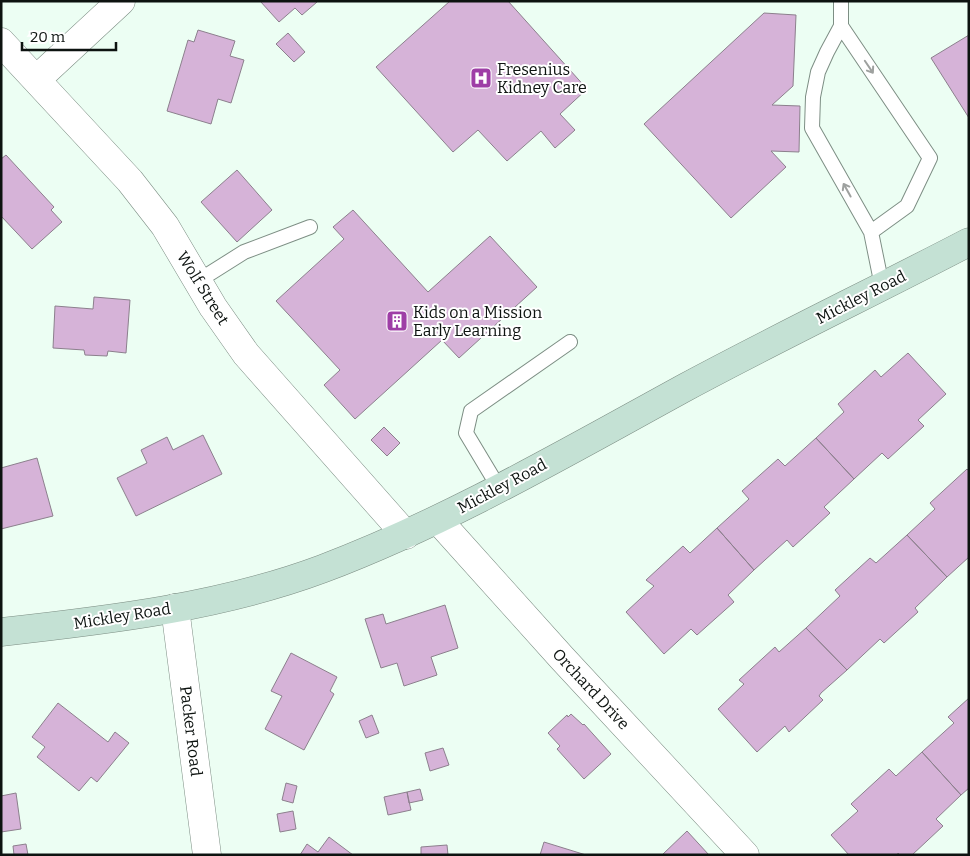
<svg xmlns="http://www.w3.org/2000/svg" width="970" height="856" viewBox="0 0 970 856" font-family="Bitter,serif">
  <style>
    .building { fill: #d6b3d8; stroke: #8c808d }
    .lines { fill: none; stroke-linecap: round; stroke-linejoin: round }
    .lane-casing { stroke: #7d8e84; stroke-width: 16 }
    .street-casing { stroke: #7d8e84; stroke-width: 29 }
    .secondary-casing { stroke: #7d8e84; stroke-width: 29 }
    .lane { stroke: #fff; stroke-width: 14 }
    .street { stroke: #fff; stroke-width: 28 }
    .secondary { stroke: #c4e1d4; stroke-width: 28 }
    .oneway { stroke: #9ea19f }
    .labels { text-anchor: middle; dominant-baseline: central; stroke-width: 4; stroke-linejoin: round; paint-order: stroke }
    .poi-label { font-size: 16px; fill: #0d1310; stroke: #fff; text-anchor: start }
    .street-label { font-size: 16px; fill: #0d1310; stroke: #fff }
  </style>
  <rect width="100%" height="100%" fill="#ecfef3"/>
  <path class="building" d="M260,1H316L317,2L302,15L295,8L279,22Z
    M450,1H508L587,89L560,114L575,130L555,148L541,131L507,161L478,130L453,152L376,67Z
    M764,13L796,15L793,86L772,105L800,106L799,152L771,151L786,167L731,218L644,124Z
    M198,30L235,41L230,56L244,60L231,103L218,99L211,124L167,111L188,40L194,42Z
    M288,33L305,52L294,62L276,44Z
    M969,35V118L931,58Z
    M6,155L54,207L51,210L62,222L32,249L1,216V159Z
    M237,170L272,210L237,242L201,202Z
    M353,210L428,292L490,236L537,287L459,358L442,340L355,419L324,385L340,370L276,301L344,239L333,227Z
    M94,297L130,300L126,353L108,351L107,356L85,355L84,350L53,348L55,306L93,309Z
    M908,353L946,394L918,420L924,426L888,459L882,453L854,479L816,438L844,412L838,404L875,370L881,377Z
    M384,427L400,443L387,456L371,440Z
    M203,435L222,474L136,516L117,478L147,463L141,450L167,437L173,450Z
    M816,438L854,479L824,507L830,513L793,547L787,540L754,570L717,528L749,499L742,491L778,459L785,466Z
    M37,458L53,516L1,529V468Z
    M967,469L969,471V557L947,577L907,535L935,509L930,503Z
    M717,528L754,570L728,595L734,602L697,635L691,629L664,654L626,612L654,586L646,580L683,546L690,553Z
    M907,535L947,577L915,608L918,612L884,643L880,639L847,670L806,628L840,596L835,590L870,558L876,563Z
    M445,605L458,648L431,657L437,675L404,686L397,663L381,668L365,619L383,614L386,624Z
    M806,628L847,670L821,693L819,696L823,700L789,732L785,726L757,752L718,709L744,684L739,680L775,647L779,652Z
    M291,653L337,677L330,691L334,694L304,750L265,729L282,696L271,691Z
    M969,698V788L961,795L922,752L954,723L948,717Z
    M58,703L108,742L115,732L129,743L97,782L91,777L79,791L37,757L45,747L32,737Z
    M571,714L583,725L584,724L611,754L584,779L557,749L560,746L548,733L567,715L568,717Z
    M372,715L379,733L366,738L359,721Z
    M443,748L449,765L430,771L425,753Z
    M922,752L961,795L936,819L943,826L912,855H900L898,853L897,855H849L831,835L858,811L851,804L889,769L896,776Z
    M286,783L297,786L293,803L282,800Z
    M420,789L423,800L409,803L407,792Z
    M407,792L411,810L388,815L384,797Z
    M16,793L21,829L1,832V796Z
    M293,811L296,829L280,832L277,814Z
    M687,831L709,855H662Z
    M329,837L353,855H300L307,844L318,852Z
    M544,842L586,855H540Z
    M26,844L28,855H14L13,846Z
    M447,845L448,855H421V847Z"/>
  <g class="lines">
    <g class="lane-casing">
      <path id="lane" d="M841,1V26L827,52L818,72L813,97L812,128L871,232
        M841,26L930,158L907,206L871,232L882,286
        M198,281L244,252L310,227
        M499,488L466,433L471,411L570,342"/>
    </g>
    <g class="street-casing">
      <path id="street" d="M1,42L130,181L165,226L213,307L246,354L406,535
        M37,79L121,1
        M438,520L562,658L745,855
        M175,608L207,855"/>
    </g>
    <g class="secondary-casing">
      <path id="secondary" d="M1,632C109,620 220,607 322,569C449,521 567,452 686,387C779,337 875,291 969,242"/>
    </g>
    <use href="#lane" class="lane"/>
    <use href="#street" class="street"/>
    <use href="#secondary" class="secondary"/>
  </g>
  <defs><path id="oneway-shaft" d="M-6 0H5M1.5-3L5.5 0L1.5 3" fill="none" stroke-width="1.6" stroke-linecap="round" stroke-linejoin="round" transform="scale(1.25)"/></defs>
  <g class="oneway">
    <use href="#oneway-shaft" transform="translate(869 67) rotate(56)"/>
    <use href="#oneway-shaft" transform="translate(847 190) rotate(-119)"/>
  </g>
  <defs>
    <g id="hospital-square" transform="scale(1.125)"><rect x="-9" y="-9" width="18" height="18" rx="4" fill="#9e3ea6" stroke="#fff"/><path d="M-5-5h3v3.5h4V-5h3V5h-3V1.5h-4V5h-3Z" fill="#fff"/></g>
    <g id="building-square" transform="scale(1.125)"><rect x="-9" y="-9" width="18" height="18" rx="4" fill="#9e3ea6" stroke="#fff"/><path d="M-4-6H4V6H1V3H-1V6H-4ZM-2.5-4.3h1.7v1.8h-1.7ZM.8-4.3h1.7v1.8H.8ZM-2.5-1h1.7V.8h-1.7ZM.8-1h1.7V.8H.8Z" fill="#fff"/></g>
  </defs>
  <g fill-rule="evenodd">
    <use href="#hospital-square" x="481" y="78"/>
    <use href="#building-square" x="397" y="321"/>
  </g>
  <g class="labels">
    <g class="poi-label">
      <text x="497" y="69">Fresenius<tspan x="497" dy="18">Kidney Care</tspan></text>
      <text x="413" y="312">Kids on a Mission<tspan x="413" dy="18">Early Learning</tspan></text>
    </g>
    <g class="street-label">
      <text transform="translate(203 288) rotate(58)">Wolf Street</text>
      <text transform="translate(861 297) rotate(-27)">Mickley Road</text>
      <text transform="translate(502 486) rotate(-28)">Mickley Road</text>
      <text transform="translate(122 616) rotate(-9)">Mickley Road</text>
      <text transform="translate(591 689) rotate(47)">Orchard Drive</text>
      <text transform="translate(191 731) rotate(83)">Packer Road</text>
    </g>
  </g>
  <rect width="970" height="856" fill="none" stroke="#0d1310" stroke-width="5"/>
  <path d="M22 42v8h94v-8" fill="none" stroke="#0d1310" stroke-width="2.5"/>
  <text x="30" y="42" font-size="15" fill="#0d1310" stroke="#ffffff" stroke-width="4" paint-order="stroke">20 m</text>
</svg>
